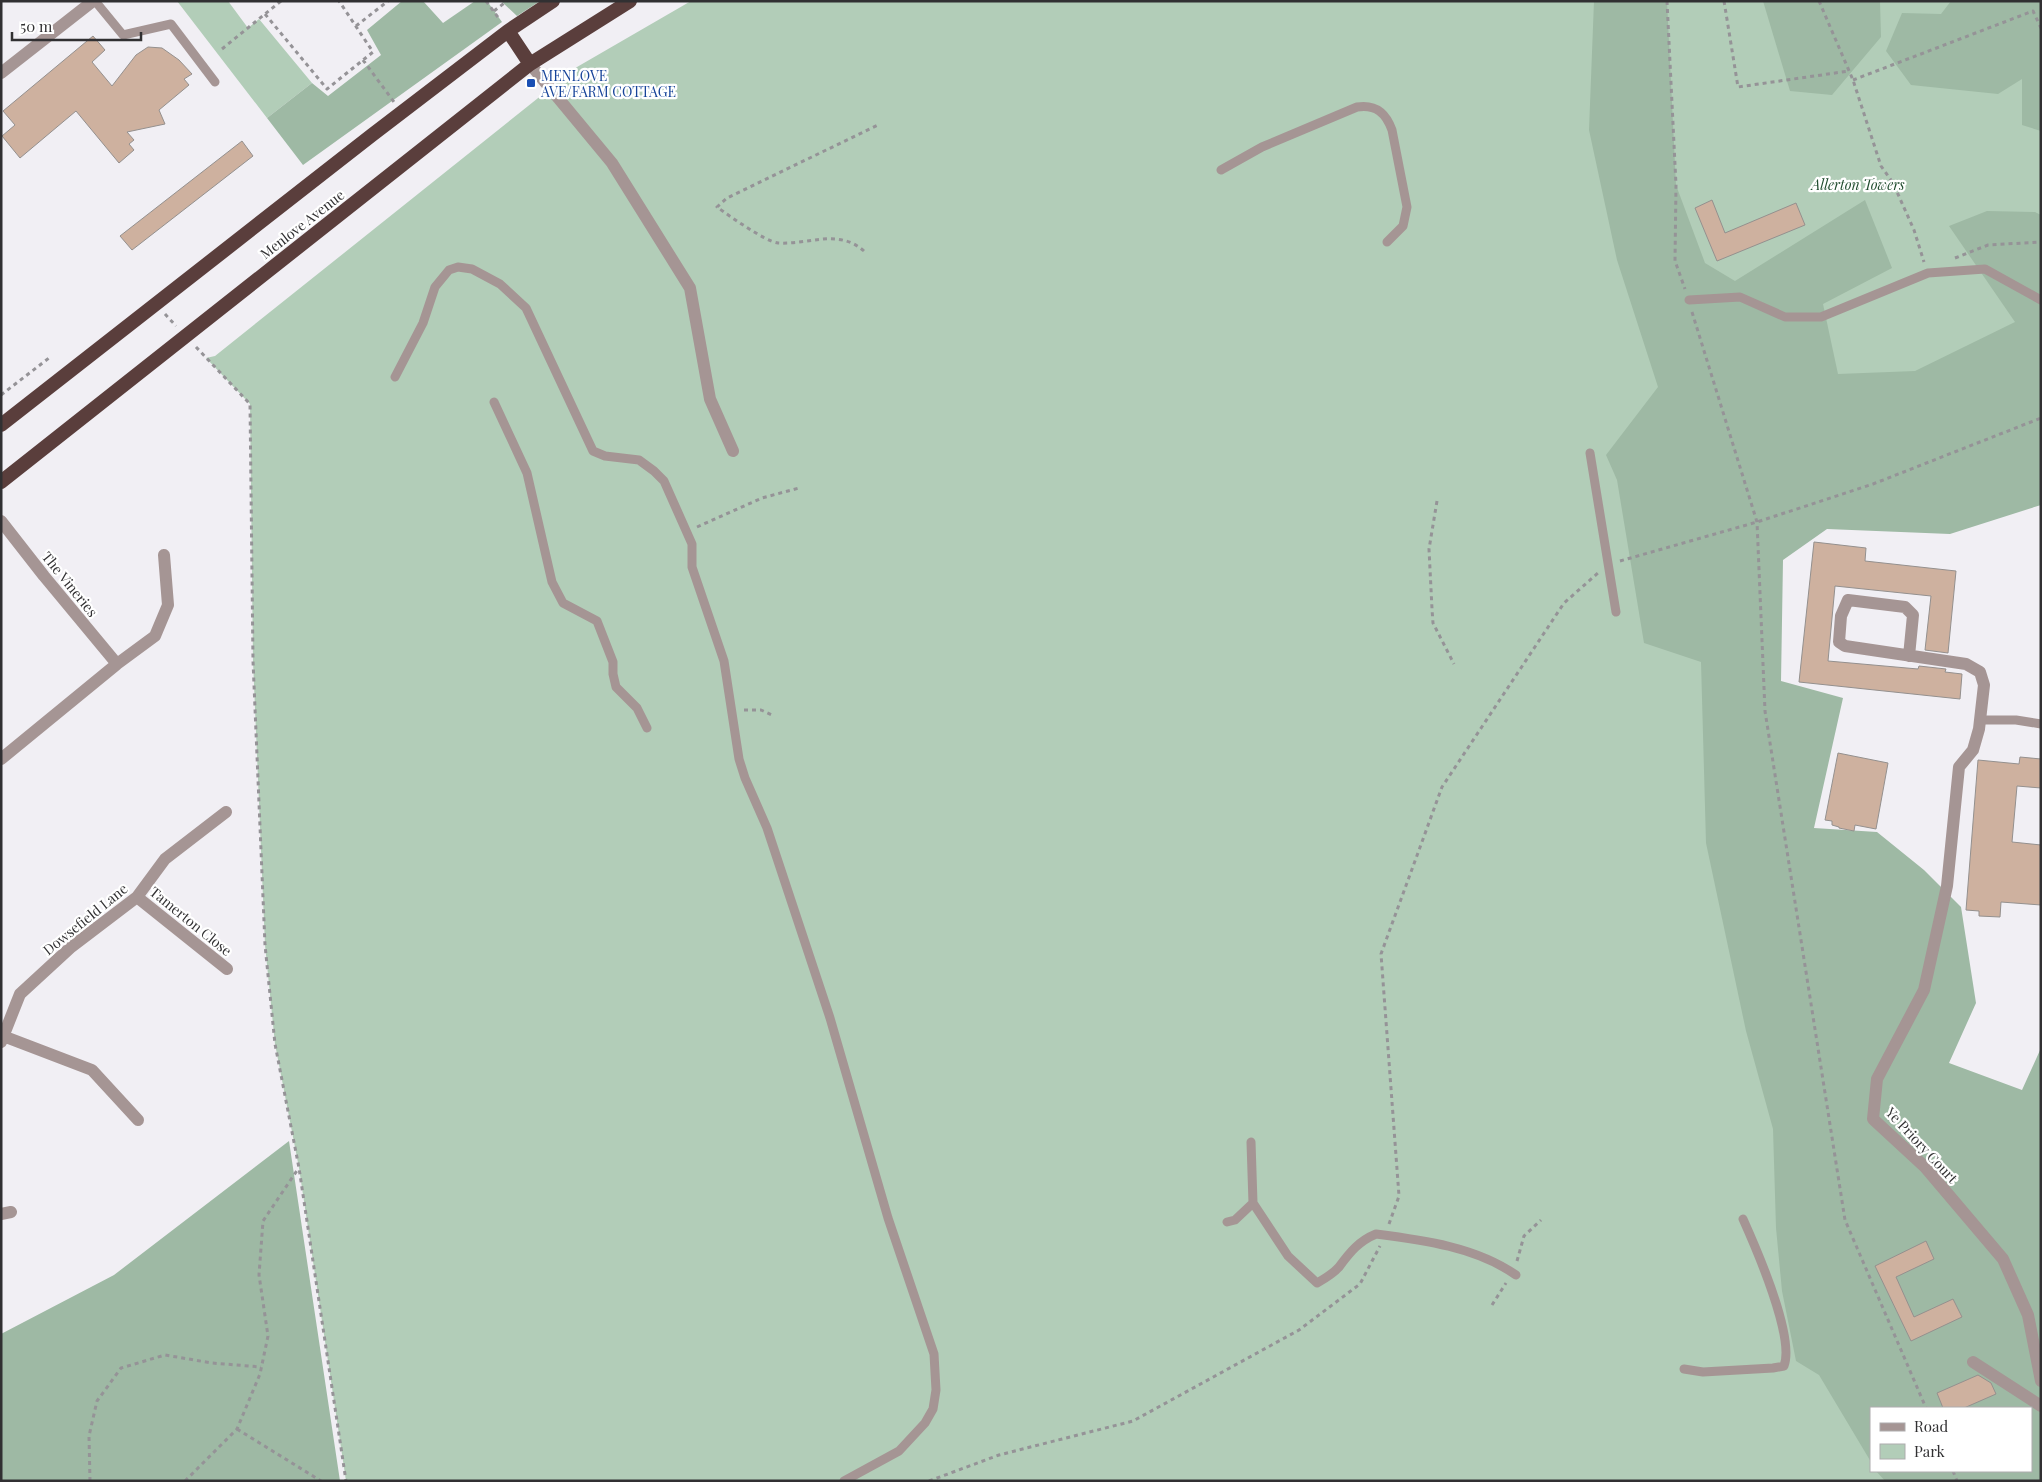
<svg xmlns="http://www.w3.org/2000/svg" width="2042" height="1482" viewBox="0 0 2042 1482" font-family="'Playfair Display',serif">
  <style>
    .green { fill: #b2cdb8 }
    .forest { fill: #9eb9a4 }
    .building { fill: #ceb19f; stroke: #94908e }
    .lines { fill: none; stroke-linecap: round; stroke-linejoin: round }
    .path { stroke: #959397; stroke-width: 3; stroke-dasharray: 4 4; stroke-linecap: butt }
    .service { stroke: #a59594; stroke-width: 9 }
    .minor { stroke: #a59594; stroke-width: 12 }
    .trunk { stroke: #5a3e3c; stroke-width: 14 }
    .transit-dot { fill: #1a4fb4; stroke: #fff; stroke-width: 2 }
    .labels { text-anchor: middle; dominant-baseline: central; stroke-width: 4.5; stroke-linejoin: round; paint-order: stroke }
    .transit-label { font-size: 14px; fill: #164399; stroke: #fff; text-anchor: start }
    .park-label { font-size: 14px; font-style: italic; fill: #214d2f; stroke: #fff }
    .street-label { font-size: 14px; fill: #313032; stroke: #fff }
  </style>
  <rect width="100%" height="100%" fill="#f1eff4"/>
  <path class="green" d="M177,1H228L248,28L259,19L312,83L267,118Z
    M691,1H2041V411L1765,504L1678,261L1871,1408V1471H1953L1957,1481H346L299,1168L275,1044L265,945L253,661L250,404L206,358L215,356L577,67Z"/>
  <path class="forest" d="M402,1H423L443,23L475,1H487L502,22L303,165L267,118L312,83L328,96L381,55L367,30Z
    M501,1H540L517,16Z
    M1594,1H1667L1676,185L1705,263L1735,281L1865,200L1892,268L1823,304L1838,374L1915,371L2015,322L1949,226L1987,211L2035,212L2041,215V505L1950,534L1827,529L1783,560L1781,681L1843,698L1814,828L1877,832L1924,870L1961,907L1976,1003L1949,1063L2022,1090L2041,1048V1481H1885L1876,1471H2031V1408H1871V1462L1819,1375L1796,1361L1782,1291L1776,1228L1773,1129L1746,1031L1706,843L1701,662L1644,643L1617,480L1606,455L1658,387L1617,260L1589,130Z
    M1763,1H1880L1881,37L1832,95L1790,91Z
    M1951,1H2041V131L2022,125V79L1998,94L1911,85L1886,51L1902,13L1941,14Z
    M289,1141L340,1481H1V1334L114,1275Z"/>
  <path class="building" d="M93,36L105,50L92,62L112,86L136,55L148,47L162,48L179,60L192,74L184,79L189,85L159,110L165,124L127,132L134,140L129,144L134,150L119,163L76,111L20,158L2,136L15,125L3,111Z
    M242,141L253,156L132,250L120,236Z
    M1712,200L1725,233L1796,203L1805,225L1717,261L1695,208Z
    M1814,542L1866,548L1865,561L1956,571L1948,653L1925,650L1931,596L1835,586L1828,661L1918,669L1919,666L1946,669L1945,672L1962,674L1960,699L1799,682Z
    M1838,753L1888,763L1876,829L1855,825L1854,831L1839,828V827L1832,825V821L1825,820Z
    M2020,757L2041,759V788L2017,786L2012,842L2041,845V905L2001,902L2000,917L1979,916V911L1966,910L1978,760L2019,764Z
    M1926,1241L1934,1259L1896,1277L1914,1317L1953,1299L1962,1317L1911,1341L1875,1266Z
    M1978,1375L1991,1383L1996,1394L1964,1408H1943L1937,1393Z"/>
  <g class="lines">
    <path class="path" d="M486,1L500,20
      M1667,1L1676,185L1675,261L1685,289
      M1724,1L1738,87L1849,71
      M1819,1L1853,80L1881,166L1893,183L1914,230L1924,262
      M494,11L507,1
      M265,14L327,89L373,52L339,1
      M356,26L388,1
      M222,49L281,1
      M363,60L394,102
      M1853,80L2033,11L2041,28
      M864,251C838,228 808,245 778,243C766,242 728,215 717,207L727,198L880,124
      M1955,258L1988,245L2041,242
      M1692,312L1757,522L1765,711L1845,1220L1926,1408
      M165,314L176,326
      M196,347L250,404L253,661L265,945L275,1044L299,1168L346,1481
      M1,395L49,358
      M1437,501L1429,549L1432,609L1433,623L1454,664
      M697,527L762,498L799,488
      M1620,561L1757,522L1873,484L2041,418
      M744,710H761L772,715
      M1389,1224L1399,1196L1381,954L1442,787L1564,603L1598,573
      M1517,1261L1524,1236L1541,1220
      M1492,1305L1506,1283
      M237,1429L321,1481
      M1953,1471L1957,1481
      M90,1481L89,1436L97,1401L121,1368L165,1355L212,1363L261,1367
      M185,1481L237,1429L260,1374L268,1336L259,1275L263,1221L298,1169
      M929,1481L999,1455L1133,1421L1299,1330L1360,1284L1380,1246"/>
    <path class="service" d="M95,1L123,35L171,24L215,82
      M1221,170L1262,147L1357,107C1376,104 1386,113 1392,130L1407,207L1403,226L1387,242
      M1689,300L1740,297L1785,317H1821L1928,273L1985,269L2041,300
      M395,377L423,323L435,287L449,270L458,267L472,269L500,284L526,308L593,451L605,456L639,460L654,471L664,481L692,544V567L724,661L739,759L745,778L767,828L830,1018L888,1218L934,1354L936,1390L933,1409L925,1423L899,1451L844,1481
      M494,402L527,473L552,582L563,603L597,621L613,662V674L616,687L637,708L647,728
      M1590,453L1616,612
      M1980,720H2016L2041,724
      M1251,1142L1253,1203L1288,1256L1317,1283C1324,1279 1333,1274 1339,1267C1350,1252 1359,1241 1376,1234C1423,1240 1476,1247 1516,1275
      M1227,1222L1235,1220L1253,1203
      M1684,1369L1703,1372L1773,1368L1784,1366C1795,1337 1756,1248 1743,1219"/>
    <path class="minor" d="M530,64L612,163L690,288L710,399L733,451
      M1,73L93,1
      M1,521L44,576L117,664L1,759
      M1909,656L1913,615L1905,607L1848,600L1841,616L1839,642L1845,646L1966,664L1980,672L1984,685L1979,729L1973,750L1959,767L1947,886L1924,990L1877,1079L1873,1119L1925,1167L2003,1259L2028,1315L2041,1381
      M117,664L155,636L168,605L164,555
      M137,897L227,969
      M3,1036L92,1070L138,1120
      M1,1042L20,994L70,948L137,897L165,859L226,812
      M1,1214L11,1212
      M1973,1362L2041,1406"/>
    <path class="trunk" d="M508,31L530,64
      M1,425L372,135L508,31L553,1
      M1,482L530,64L630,1"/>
  </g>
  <rect class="transit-dot" x="526" y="78" width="10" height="10" rx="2.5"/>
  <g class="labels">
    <g class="transit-label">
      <text x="541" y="75">MENLOVE<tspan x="541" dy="16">AVE/FARM COTTAGE</tspan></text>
    </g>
    <g class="park-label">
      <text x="1858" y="184">Allerton Towers</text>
    </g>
    <g class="street-label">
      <text transform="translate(302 224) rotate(-38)">Menlove Avenue</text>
      <text transform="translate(70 584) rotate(51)">The Vineries</text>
      <text transform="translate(85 919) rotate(-39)">Dowsefield Lane</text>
      <text transform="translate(191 921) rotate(39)">Tamerton Close</text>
      <text transform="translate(1922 1145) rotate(47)">Ye Priory Court</text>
    </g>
  </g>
  <rect width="2042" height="1482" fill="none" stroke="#313032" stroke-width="5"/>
  <rect x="1870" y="1407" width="162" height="65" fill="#ffffff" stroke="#adacad"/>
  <rect x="1880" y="1423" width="25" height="8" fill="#a59594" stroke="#adacad"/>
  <text x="1914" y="1432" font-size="15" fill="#313032">Road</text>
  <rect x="1880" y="1444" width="25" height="15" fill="#b2cdb8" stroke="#adacad"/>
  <text x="1914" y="1457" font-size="15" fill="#313032">Park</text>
  <path d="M12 32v8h129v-8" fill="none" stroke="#313032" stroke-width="2.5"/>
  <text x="20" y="32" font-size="15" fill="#313032" stroke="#ffffff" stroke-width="4" paint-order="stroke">50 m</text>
</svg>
